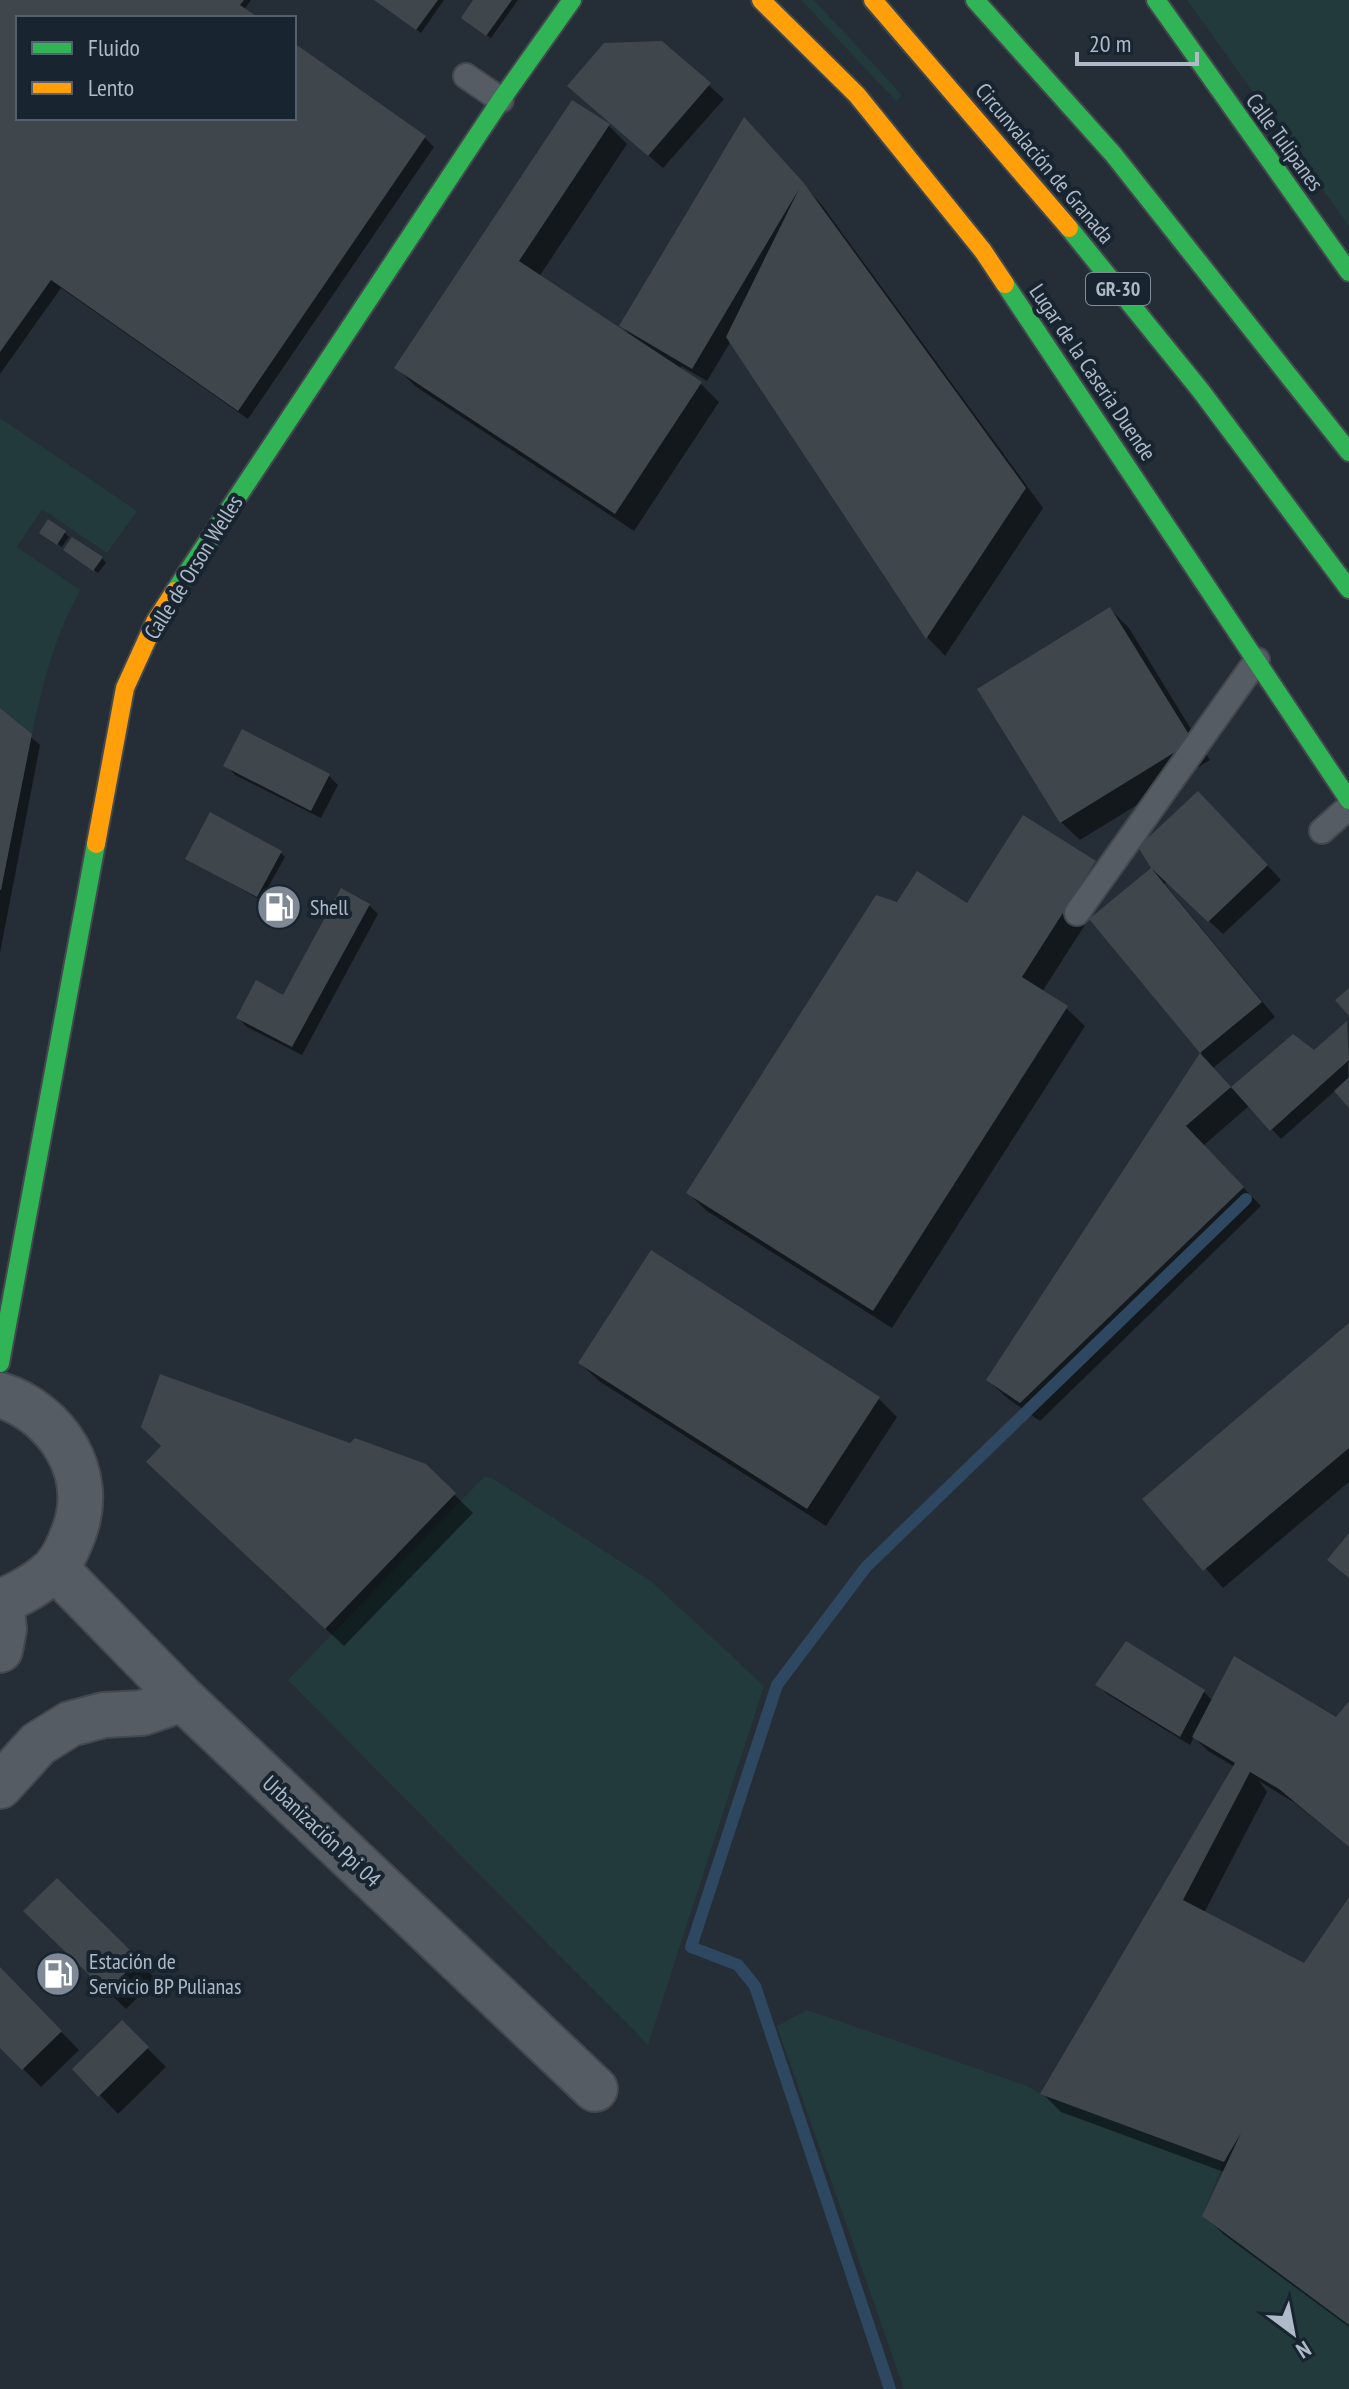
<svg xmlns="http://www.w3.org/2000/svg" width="1349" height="2389" viewBox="0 0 1349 2389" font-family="'PT Sans Narrow',sans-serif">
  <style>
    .green { fill: #223a3c }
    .shadow { fill: #0007 }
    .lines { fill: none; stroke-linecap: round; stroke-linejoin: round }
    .stream { stroke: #2f4861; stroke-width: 12 }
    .building { fill: #3f474d }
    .lane-casing { stroke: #42484e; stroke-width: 28 }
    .street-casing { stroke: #42484e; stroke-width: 48 }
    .fast-casing { stroke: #42484e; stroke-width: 22 }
    .slow-casing { stroke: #42484e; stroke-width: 22 }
    .lane { stroke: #565c64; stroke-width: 24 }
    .street { stroke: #565c64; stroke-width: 44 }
    .fast { stroke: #30b455; stroke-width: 18 }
    .slow { stroke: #ff9f0a; stroke-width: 18 }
    .labels { text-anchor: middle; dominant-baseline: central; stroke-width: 8; stroke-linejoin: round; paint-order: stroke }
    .shield { fill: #182430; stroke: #818d9a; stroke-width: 2 }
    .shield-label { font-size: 20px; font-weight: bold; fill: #aebac8 }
    .street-label { font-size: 22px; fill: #aebac8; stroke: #182430 }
    .poi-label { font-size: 22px; fill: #aebac8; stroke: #182430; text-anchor: start }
  </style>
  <rect width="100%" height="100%" fill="#252e36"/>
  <path class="green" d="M801,0H814L902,95L896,101Z
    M1187,0H1349V226Z
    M0,418L137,511L107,553L42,509L17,547L80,590C53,641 44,679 32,734L0,708Z
    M484,1477L492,1478L652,1582L764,1686L648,2045L288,1680Z
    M807,2010L1030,2087L1040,2094L1224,2162L1202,2216L1349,2325V2389H904L777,2026Z"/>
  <path class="shadow" d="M0,0H251L244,10L255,18H18V118H294V45L425,138L434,147L248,419L61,288L0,374Z
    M376,0H444L421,33Z
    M476,0H518L491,38L468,22Z
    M661,43L724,99L663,168L584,100Z
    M609,126L627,144L539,277L631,337L622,326L758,134L821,204L1043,508L945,656L928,638L731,341L707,381L681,366L680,369L701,384L719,402L634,531L415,386L397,368Z
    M65,533L69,537L62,547L45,536Z
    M70,554L102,558L106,563L98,573Z
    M1110,609L1129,628L1210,760L1080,840L1061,822Z
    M0,711L40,745L0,953Z
    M226,765L329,776L338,785L321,818L235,775Z
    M1212,807L1281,880L1223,934L1166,882L1165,884L1275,1017L1212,1069L1232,1089L1293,1037L1314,1052L1347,1023L1349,1105L1336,1090L1281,1139L1250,1105L1203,1146L1261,1206L1040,1421L1007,1398L988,1380L1202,1053L1092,919L1154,868Z
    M281,853L285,857L261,900L192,862Z
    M1095,863L1113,881L1042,992L1066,1008L1085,1026L892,1328L707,1211L688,1193L898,904L968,906Z
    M369,905L378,914L302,1055L247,1027L238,1018L284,998Z
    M1349,1326V1482L1223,1588L1145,1499Z
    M580,1363L879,1399L897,1417L826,1526L599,1381Z
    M351,1445L425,1466L473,1513L344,1646L167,1481Z
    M1098,1685L1204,1692L1213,1701L1335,1719L1349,1705V1847L1295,1803L1259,1781L1267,1792L1204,1913L1305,1966L1349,1901V2327L1223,2234L1204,2215L1224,2172L1061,2112L1042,2093L1235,1767L1208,1751L1194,1737L1190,1745L1107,1694Z
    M57,1880L156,1979L126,2009L26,1911Z
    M0,1970L79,2050L41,2087L0,2045Z
    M122,2023L166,2067L118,2114L75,2069Z"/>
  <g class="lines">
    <path class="stream" d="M890,2389L755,1986L738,1965L691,1947L777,1685L866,1567L1246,1199"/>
  </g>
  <path class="building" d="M0,0H244L240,5L259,18H18V118H294V43L426,136L238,411L51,280L0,352Z
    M374,0H438L416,30Z
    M473,0H512L486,36L461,18Z
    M662,41L711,83L648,156L567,86L604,43Z
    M572,100L610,124L519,261L702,382L615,514L394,368Z
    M744,117L803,182L1026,488L926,639L726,337L799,189L692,369L619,326Z
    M48,519L66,531L57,545L39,533Z
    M72,537L103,557L93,571L63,550Z
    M1110,607L1193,741L1060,823L977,689Z
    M0,708L32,734L1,890H0Z
    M242,729L330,774L311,811L223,766Z
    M1198,791L1268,865L1208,922L1152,869L1262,1002L1200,1053L1231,1087L1293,1034L1314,1050L1347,1021L1349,1060L1270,1131L1231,1087L1186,1126L1244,1187L1020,1403L986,1380L1200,1053L1089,919L1151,868L1138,847Z
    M210,812L282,851L257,897L185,859Z
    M1023,815L1096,861L1022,977L1068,1006L873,1311L686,1193L876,895L897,902L917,871L967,903Z
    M341,888L370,904L292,1047L236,1018L256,980L283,995Z
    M1349,988V1016L1335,1000Z
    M1349,1077V1108L1334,1091Z
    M651,1250L880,1397L807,1509L578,1363Z
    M1349,1323V1448L1203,1571L1142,1499Z
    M160,1374L350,1443L355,1438L426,1464L456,1493L325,1629L146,1462L161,1446L141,1427Z
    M1349,1533V1578L1327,1560Z
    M1126,1641L1205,1690L1180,1737L1095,1685Z
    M1234,1656L1336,1717L1349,1701V1847L1279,1789L1250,1772L1183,1900L1304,1963L1349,1897V2325L1202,2216L1241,2133L1224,2162L1040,2094L1235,1763L1192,1737Z
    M57,1878L139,1959L107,1992L23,1911Z
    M0,1967L62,2031L22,2070L0,2048Z
    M122,2020L149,2047L98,2097L72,2069Z"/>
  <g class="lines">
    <g class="lane-casing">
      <path id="lane" d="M466,76L501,100
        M1322,831L1349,807
        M1077,913L1257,660"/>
    </g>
    <g class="street-casing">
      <path id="street" d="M0,1395C57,1413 96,1473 74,1532C69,1546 63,1560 53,1570C37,1585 20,1594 0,1602
        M55,1568L183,1699L595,2089
        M0,1650L4,1629L1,1602
        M0,1786L38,1744L70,1724L104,1715L142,1713L183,1699"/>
    </g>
    <g class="fast-casing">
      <path id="fast" d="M975,0L1113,154L1349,452
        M1156,0L1349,272
        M1069,228L1201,391L1349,589
        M1005,284L1349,800
        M175,591L501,100L572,0
        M0,1363L96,844"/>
    </g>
    <g class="slow-casing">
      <path id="slow" d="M761,0L857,95L983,251L1005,284
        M873,0L1069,228
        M96,844L125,688L155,622L175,591"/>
    </g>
    <use href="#lane" class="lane"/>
    <use href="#street" class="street"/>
    <use href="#fast" class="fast"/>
    <use href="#slow" class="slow"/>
  </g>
  <defs>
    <g id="fuel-disc" transform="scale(2.3)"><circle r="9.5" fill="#7e8995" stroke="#182430"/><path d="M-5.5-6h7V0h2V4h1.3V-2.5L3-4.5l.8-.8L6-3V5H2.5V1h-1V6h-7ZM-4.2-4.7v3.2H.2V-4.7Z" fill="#fff"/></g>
  </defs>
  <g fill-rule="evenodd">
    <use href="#fuel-disc" x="279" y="907"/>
    <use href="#fuel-disc" x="58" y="1974"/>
  </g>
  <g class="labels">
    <rect class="shield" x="1086" y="273" width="64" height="32" rx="6"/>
    <g class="shield-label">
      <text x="1118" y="289">GR-30</text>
    </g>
    <g class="street-label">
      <text transform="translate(1285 142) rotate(54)">Calle Tulipanes</text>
      <text transform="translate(1045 163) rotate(50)">Circunvalación de Granada</text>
      <text transform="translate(1093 372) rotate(56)">Lugar de la Caseria Duende</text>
      <text transform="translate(193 567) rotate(-58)">Calle de Orson Welles</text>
      <text transform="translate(322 1831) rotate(43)">Urbanización Ppi 04</text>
    </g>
    <g class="poi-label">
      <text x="310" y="907">Shell</text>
      <text x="89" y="1961">Estación de<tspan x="89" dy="25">Servicio BP Pulianas</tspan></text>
    </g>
  </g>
  <rect x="16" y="16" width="280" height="104" fill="#182430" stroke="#54606d" stroke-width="2"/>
  <rect x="32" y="42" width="40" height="12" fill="#30b455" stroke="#54606d" stroke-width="2"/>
  <text x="88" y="56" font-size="24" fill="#aebac8">Fluido</text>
  <rect x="32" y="82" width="40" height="12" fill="#ff9f0a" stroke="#54606d" stroke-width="2"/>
  <text x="88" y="96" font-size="24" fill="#aebac8">Lento</text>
  <g transform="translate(1293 2333) rotate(148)" stroke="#182430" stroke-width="6" paint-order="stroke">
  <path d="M0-6L14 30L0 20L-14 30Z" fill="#aebac8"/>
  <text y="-12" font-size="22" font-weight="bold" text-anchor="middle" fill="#aebac8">N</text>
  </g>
  <path d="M1077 52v12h120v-12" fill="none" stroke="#aebac8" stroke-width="4"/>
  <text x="1089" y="52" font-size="24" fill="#aebac8" stroke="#182430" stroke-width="6" paint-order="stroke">20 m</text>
</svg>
